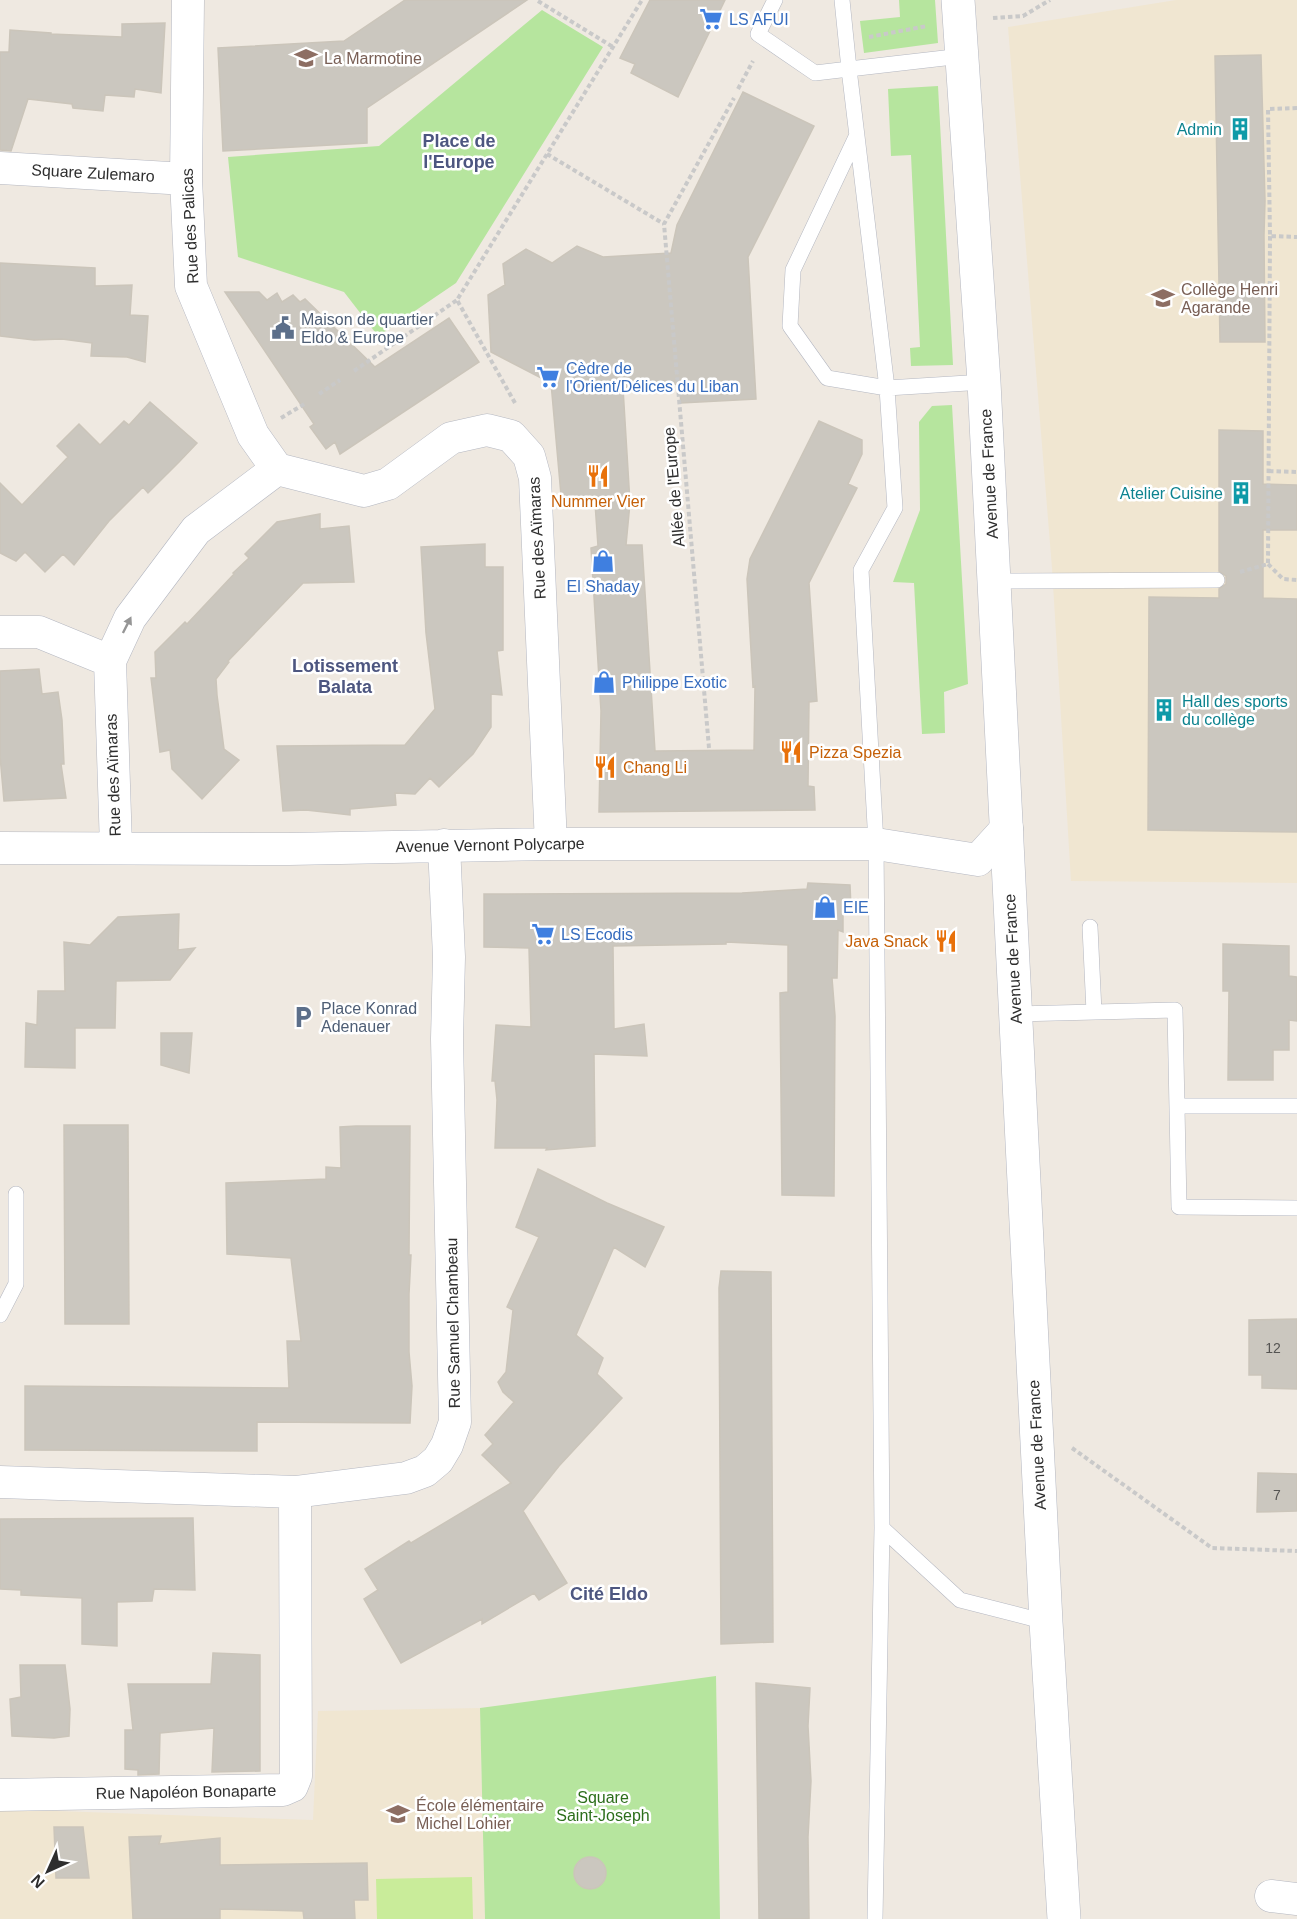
<svg xmlns="http://www.w3.org/2000/svg" width="1297" height="1919" viewBox="0 0 1297 1919" font-family="Helvetica,sans-serif">
  <style>
    .education { fill: #f0e6d1 }
    .green { fill: #b6e59e }
    .pitch { fill: #c9ec9a }
    .building { fill: #cbc7bf; stroke: #cbc5ba; stroke-width: 1.5 }
    .lines { fill: none; stroke-linecap: round; stroke-linejoin: round }
    .lane-casing { stroke: #b4b7c1; stroke-width: 16 }
    .street-casing { stroke: #b4b7c1; stroke-width: 33 }
    .secondary-casing { stroke: #b4b7c1; stroke-width: 34 }
    .path { stroke: #c9c9c9; stroke-width: 4; stroke-dasharray: 4.5 3; stroke-linecap: butt }
    .lane { stroke: #fff; stroke-width: 15 }
    .street { stroke: #fff; stroke-width: 32 }
    .secondary { stroke: #fff; stroke-width: 33 }
    .oneway { fill: #969696 }
    .labels { text-anchor: middle; dominant-baseline: central; stroke-width: 5; stroke-linejoin: round; paint-order: stroke }
    .number-label { font-size: 14px; fill: #555452 }
    .shop-label { font-size: 16px; fill: #366cbe; stroke: #fff; text-anchor: start }
    .education-label { font-size: 16px; fill: #785e54; stroke: #fff; text-anchor: start }
    .culture-label { font-size: 16px; fill: #0d838f; stroke: #fff; text-anchor: end }
    .street-label { font-size: 16px; fill: #2e2e2e; stroke: #fff }
    .service-label { font-size: 16px; fill: #4e5e75; stroke: #fff; text-anchor: start }
    .food-label { font-size: 16px; fill: #c56008; stroke: #fff; text-anchor: start }
    .park-label { font-size: 16px; fill: #2c6e1b; stroke: #fff }
    .neighbourhood-label { font-size: 18px; font-weight: bold; fill: #4d5680; stroke: #fff }
  </style>
  <rect width="100%" height="100%" fill="#efe9e1"/>
  <path class="education" d="M1176,0H1297V883L1071,881L1052,568L1008,27Z
    M480,1708L485,1919H0V1809L313,1820L318,1711Z"/>
  <path class="green" d="M899,0H935L938,43L864,53L860,21L900,17Z
    M542,10L603,47L456,283L378,336L344,292L238,257L228,157L379,146Z
    M938,86L953,365L911,366L910,348L920,347L911,155L891,156L888,89Z
    M952,405L968,684L944,692L945,733L922,734L914,583L893,582L920,510L919,422L932,406Z
    M716,1676L720,1919H485L480,1708Z"/>
  <path class="pitch" d="M472,1877L473,1919H377L376,1879Z"/>
  <path class="building" d="M405,0H527L367,108V143L223,151L218,48L344,41Z
    M650,0H725L678,97L631,73L635,64L620,58Z
    M165,23L161,93L135,89L134,97L105,95L103,111L73,108L72,104L28,99L11,151L0,150V52H9L10,30L51,33V34L122,37V24Z
    M1261,55L1265,201L1264,235L1265,342H1220L1215,56Z
    M743,92L814,126L748,257L756,399L681,403L679,384L623,388L630,503L626,545H642L655,751L754,750L755,686L753,687L747,579L750,559L819,421L862,440V454L848,484L857,488L809,583L817,701L809,702L808,786L814,787L815,810L599,812L601,711L591,548L598,546L595,503L561,495L551,383L491,352L488,295L505,285L503,264L526,249L552,263L577,246L603,257L671,253L677,225Z
    M0,263L95,268V286L132,285L130,315L148,316L145,362L127,357L91,356L92,343L62,339L34,340L0,336Z
    M225,292H259L267,300L277,293L282,302L293,295L300,302L305,299L375,367L449,318L479,362L340,454L335,442L326,449L310,427L314,424Z
    M150,402L197,443L179,462L148,493L143,487L109,521L74,565L63,554L45,572L25,552L16,561L0,553V483L22,505L68,457L57,446L79,424L100,445L124,421L129,425Z
    M1219,430L1263,431V484L1297,485V530H1263V598L1297,599V832L1148,830L1149,597L1219,598V589L1226,584V576L1219,571Z
    M320,514V529L349,526L354,582L303,583L228,661L229,662L216,679L217,695L224,749L239,760L202,799L172,769L170,750L160,752L151,678H156L155,652L185,622L187,624L234,574L233,573L249,558L245,554L277,522Z
    M485,544V567H503V650L497,651L502,695L491,694V727L473,754L439,787L430,778L415,794L395,793L396,805L350,809V815L306,810L283,811L277,746L405,745L435,709L426,633L421,547Z
    M39,669L42,694L58,692L62,720L64,764H61L66,798L4,801L0,756V671Z
    M808,883L850,885L851,908L843,910V932L838,930L837,978H832L835,1016L834,1196L782,1195L780,993L788,992V945L726,942V944L613,946L614,1029L644,1024L647,1056L594,1054L595,1146L546,1150L547,1148H495L497,1100L495,1081H492L496,1025L531,1027L529,948L484,947V894L742,893L807,889Z
    M179,914L178,950L195,948L170,980L116,981L115,1028H75V1068L25,1067L26,1023L37,1025L38,991H65L64,942L90,945L118,917Z
    M1223,944L1289,946V976L1297,977V1021L1289,1020V1050H1273V1080H1228L1229,991H1223Z
    M161,1033H192L189,1073L161,1065Z
    M64,1125H128L129,1324H65Z
    M356,1126H410L409,1255H411L409,1294V1352L412,1386L410,1423L257,1422V1451L25,1450V1386L289,1388L287,1341H301L291,1258L227,1254L226,1183L326,1179V1167L341,1168L340,1127Z
    M538,1169L607,1203L664,1227L645,1267L614,1247L576,1335L603,1358L597,1374L622,1398L559,1466L523,1511L567,1583L539,1600L534,1593L482,1624V1619L401,1663L364,1599L378,1590L365,1569L409,1541L411,1543L511,1483L482,1455L493,1444L485,1435L514,1402L503,1392L498,1382L506,1372L513,1310L507,1307L539,1237L516,1227Z
    M721,1271L771,1272L773,1642L721,1644L719,1288Z
    M1297,1319V1389L1262,1388V1375H1249V1320Z
    M1258,1473L1297,1474V1511L1257,1512Z
    M193,1518L195,1590L154,1589L152,1601L117,1602V1646L82,1644V1598L21,1595V1590L0,1589V1519Z
    M213,1653L260,1655V1771L212,1772L214,1728L160,1733L159,1774L138,1775V1770L125,1769V1730H133L128,1684H211Z
    M20,1665H65L70,1709L69,1736L54,1738L12,1736L10,1699L21,1697Z
    M756,1683L810,1688L808,1726L811,1781L808,1837L809,1919H759Z
    M54,1827H83L89,1878H56Z
    M161,1836L159,1844L220,1838V1865L367,1863L368,1900H354L355,1919H304L303,1911L220,1909V1919H133L129,1837Z
    M574 1873a16 16 0 1 1 32 0a16 16 0 1 1-32 0Z"/>
  <g class="lines">
    <g class="lane-casing">
      <path id="lane" d="M775,0L758,34L815,73L849,69L887,388L895,508L861,570L876,844L882,1528L875,1919
        M842,0L849,69L962,56
        M856,137L793,270L790,326L827,378L887,388L984,382
        M994,581L1217,580
        M1090,927L1094,1012
        M1016,1014L1175,1010L1179,1207L1297,1208
        M1178,1106H1297
        M0,1315L16,1284V1194
        M882,1528L960,1600L1046,1622"/>
    </g>
    <g class="street-casing">
      <path id="street" d="M188,0L186,179L191,286L253,435L277,469
        M0,168L186,179
        M277,469L364,491L388,484L451,438L487,430L511,436L529,456L535,478L551,844
        M0,632H39L110,661
        M116,847L110,661L130,618L196,530L277,469
        M0,848L289,849L551,844H876L978,860L1007,828
        M0,1482L295,1492L406,1478L425,1471L438,1460L447,1445L455,1422L447,1039L449,957L444,845
        M0,1795L283,1790L292,1786L296,1776L295,1492
        M1271,1896L1297,1899"/>
    </g>
    <g class="secondary-casing">
      <path id="secondary" d="M958,0L984,382L1046,1622L1064,1919"/>
    </g>
    <path class="path" d="M538,1L613,47
      M993,18L1023,16L1050,0
      M869,37L927,26
      M738,89L753,61
      M1297,108L1268,109L1270,236L1297,237
      M547,154L664,224
      M354,371L457,300
      M319,394L340,380
      M515,403L457,300L642,0
      M281,418L306,403
      M1269,471L1297,472
      M1268,564L1283,579L1297,580
      M1240,572L1268,564L1270,236
      M709,748L664,224L734,98
      M1072,1448L1212,1548L1297,1551"/>
    <use href="#lane" class="lane"/>
    <use href="#street" class="street"/>
    <use href="#secondary" class="secondary"/>
  </g>
  <defs><path id="oneway-solid" d="M-6-.8H1V-3.2L6.5 0L1 3.2V.8H-6Z" transform="scale(1.5)"/></defs>
  <use class="oneway" href="#oneway-solid" transform="translate(127 625) rotate(-63)"/>
  <defs>
    <g id="supermarket-bare" transform="scale(1.8)"><path d="M-6-5.5h2.5l.6 2H6L4.5 2H-2.5L-4.4-4H-6ZM-1.5 3.2a1.3 1.3 0 1 0 .1 0ZM3 3.2a1.3 1.3 0 1 0 .1 0Z" fill="#3f7fe0" stroke="#fff" stroke-width="2.5" paint-order="stroke"/></g>
    <g id="school-bare" transform="scale(1.8)"><path d="M0-5L7-2L0 1L-7-2ZM-4 1L0 2.5L4 1V4Q0 6-4 4Z" fill="#8d6e63" stroke="#fff" stroke-width="2.5" paint-order="stroke"/></g>
    <g id="building-bare" transform="scale(1.8)"><path d="M-4-6H4V6H1V3H-1V6H-4ZM-2.5-4.3h1.7v1.8h-1.7ZM.8-4.3h1.7v1.8H.8ZM-2.5-1h1.7V.8h-1.7ZM.8-1h1.7V.8H.8Z" fill="#0f9aa8" stroke="#fff" stroke-width="2.5" paint-order="stroke"/></g>
    <g id="civic-bare" transform="scale(1.8)"><path d="M-.6-6.5H3V-4.5H.6V-3L4-1V1h2V6H-6V1h2V-1L-.6-3ZM-1.2 2.5V6h2.4V2.5Z" fill="#5c6f8a" stroke="#fff" stroke-width="2.5" paint-order="stroke"/></g>
    <g id="restaurant-bare" transform="scale(1.8)"><path d="M-5-6h1v4h1v-4h1v4h1v-4h1v5L-1.5 .5V6h-2V.5L-5-1ZM5-6V6H3V1.5H1.5Q1.5-4 5-6Z" fill="#e8710a" stroke="#fff" stroke-width="2.5" paint-order="stroke"/></g>
    <g id="shop-bare" transform="scale(1.8)"><path d="M-5-2.5h2.3a2.7 3.5 0 0 1 5.4 0H5L5.5 6h-11ZM-1.5-2.5h3a1.5 2.3 0 0 0-3 0Z" fill="#3f7fe0" stroke="#fff" stroke-width="2.5" paint-order="stroke"/></g>
    <g id="parking-bare" transform="scale(1.8)"><path d="M-3.5-5.5H1a3.5 3.5 0 0 1 0 7H-1V5.5H-3.5ZM-1-3.4V-.6H.8a1.4 1.4 0 0 0 0-2.8Z" fill="#5c6f8a" stroke="#fff" stroke-width="2.5" paint-order="stroke"/></g>
  </defs>
  <g fill-rule="evenodd">
    <use href="#supermarket-bare" x="711" y="19"/>
    <use href="#school-bare" x="306" y="58"/>
    <use href="#building-bare" x="1240" y="129"/>
    <use href="#school-bare" x="1163" y="298"/>
    <use href="#civic-bare" x="283" y="328"/>
    <use href="#supermarket-bare" x="548" y="377"/>
    <use href="#restaurant-bare" x="598" y="476"/>
    <use href="#building-bare" x="1241" y="493"/>
    <use href="#shop-bare" x="603" y="561"/>
    <use href="#shop-bare" x="604" y="682"/>
    <use href="#building-bare" x="1164" y="710"/>
    <use href="#restaurant-bare" x="791" y="752"/>
    <use href="#restaurant-bare" x="605" y="767"/>
    <use href="#shop-bare" x="825" y="907"/>
    <use href="#supermarket-bare" x="543" y="934"/>
    <use href="#restaurant-bare" x="946" y="941"/>
    <use href="#parking-bare" x="303" y="1017"/>
    <use href="#school-bare" x="398" y="1814"/>
  </g>
  <g class="labels">
    <g class="number-label">
      <text x="1273" y="1348">12</text>
      <text x="1277" y="1495">7</text>
    </g>
    <g class="shop-label">
      <text x="729" y="19">LS AFUI</text>
      <text x="566" y="368">Cèdre de<tspan x="566" dy="18">l'Orient/Délices du Liban</tspan></text>
      <text x="603" y="586" text-anchor="middle">El Shaday</text>
      <text x="622" y="682">Philippe Exotic</text>
      <text x="843" y="907">EIE</text>
      <text x="561" y="934">LS Ecodis</text>
    </g>
    <g class="education-label">
      <text x="324" y="58">La Marmotine</text>
      <text x="1181" y="289">Collège Henri<tspan x="1181" dy="18">Agarande</tspan></text>
      <text x="416" y="1805">École élémentaire<tspan x="416" dy="18">Michel Lohier</tspan></text>
    </g>
    <g class="culture-label">
      <text x="1222" y="129">Admin</text>
      <text x="1223" y="493">Atelier Cuisine</text>
      <text x="1182" y="701" text-anchor="start">Hall des sports<tspan x="1182" dy="18">du collège</tspan></text>
    </g>
    <g class="street-label">
      <text transform="translate(93 173) rotate(3)">Square Zulemaro</text>
      <text transform="translate(190 226) rotate(-93)">Rue des Palicas</text>
      <text transform="translate(989 474) rotate(-93)">Avenue de France</text>
      <text transform="translate(674 487) rotate(-95)">Allée de l'Europe</text>
      <text transform="translate(537 538) rotate(-93)">Rue des Aïmaras</text>
      <text transform="translate(113 775) rotate(-92)">Rue des Aïmaras</text>
      <text transform="translate(490 845) rotate(-1)">Avenue Vernont Polycarpe</text>
      <text transform="translate(1013 959) rotate(-93)">Avenue de France</text>
      <text transform="translate(453 1323) rotate(-91)">Rue Samuel Chambeau</text>
      <text transform="translate(1037 1445) rotate(-93)">Avenue de France</text>
      <text transform="translate(186 1792) rotate(-1)">Rue Napoléon Bonaparte</text>
    </g>
    <g class="service-label">
      <text x="301" y="319">Maison de quartier<tspan x="301" dy="18">Eldo &amp; Europe</tspan></text>
      <text x="321" y="1008">Place Konrad<tspan x="321" dy="18">Adenauer</tspan></text>
    </g>
    <g class="food-label">
      <text x="598" y="501" text-anchor="middle">Nummer Vier</text>
      <text x="809" y="752">Pizza Spezia</text>
      <text x="623" y="767">Chang Li</text>
      <text x="928" y="941" text-anchor="end">Java Snack</text>
    </g>
    <g class="park-label">
      <text x="603" y="1797">Square<tspan x="603" dy="18">Saint-Joseph</tspan></text>
    </g>
    <g class="neighbourhood-label">
      <text x="459" y="141">Place de<tspan x="459" dy="21">l'Europe</tspan></text>
      <text x="345" y="666">Lotissement<tspan x="345" dy="21">Balata</tspan></text>
      <text x="609" y="1594">Cité Eldo</text>
    </g>
  </g>
  <g transform="translate(48 1871) rotate(225)" stroke="#ffffff" stroke-width="4.5" paint-order="stroke">
  <path d="M0-4.5L10 22L0 15L-10 22Z" fill="#2e2e2e"/>
  <text y="-9" font-size="16" font-weight="bold" text-anchor="middle" fill="#2e2e2e">N</text>
  </g>
</svg>
